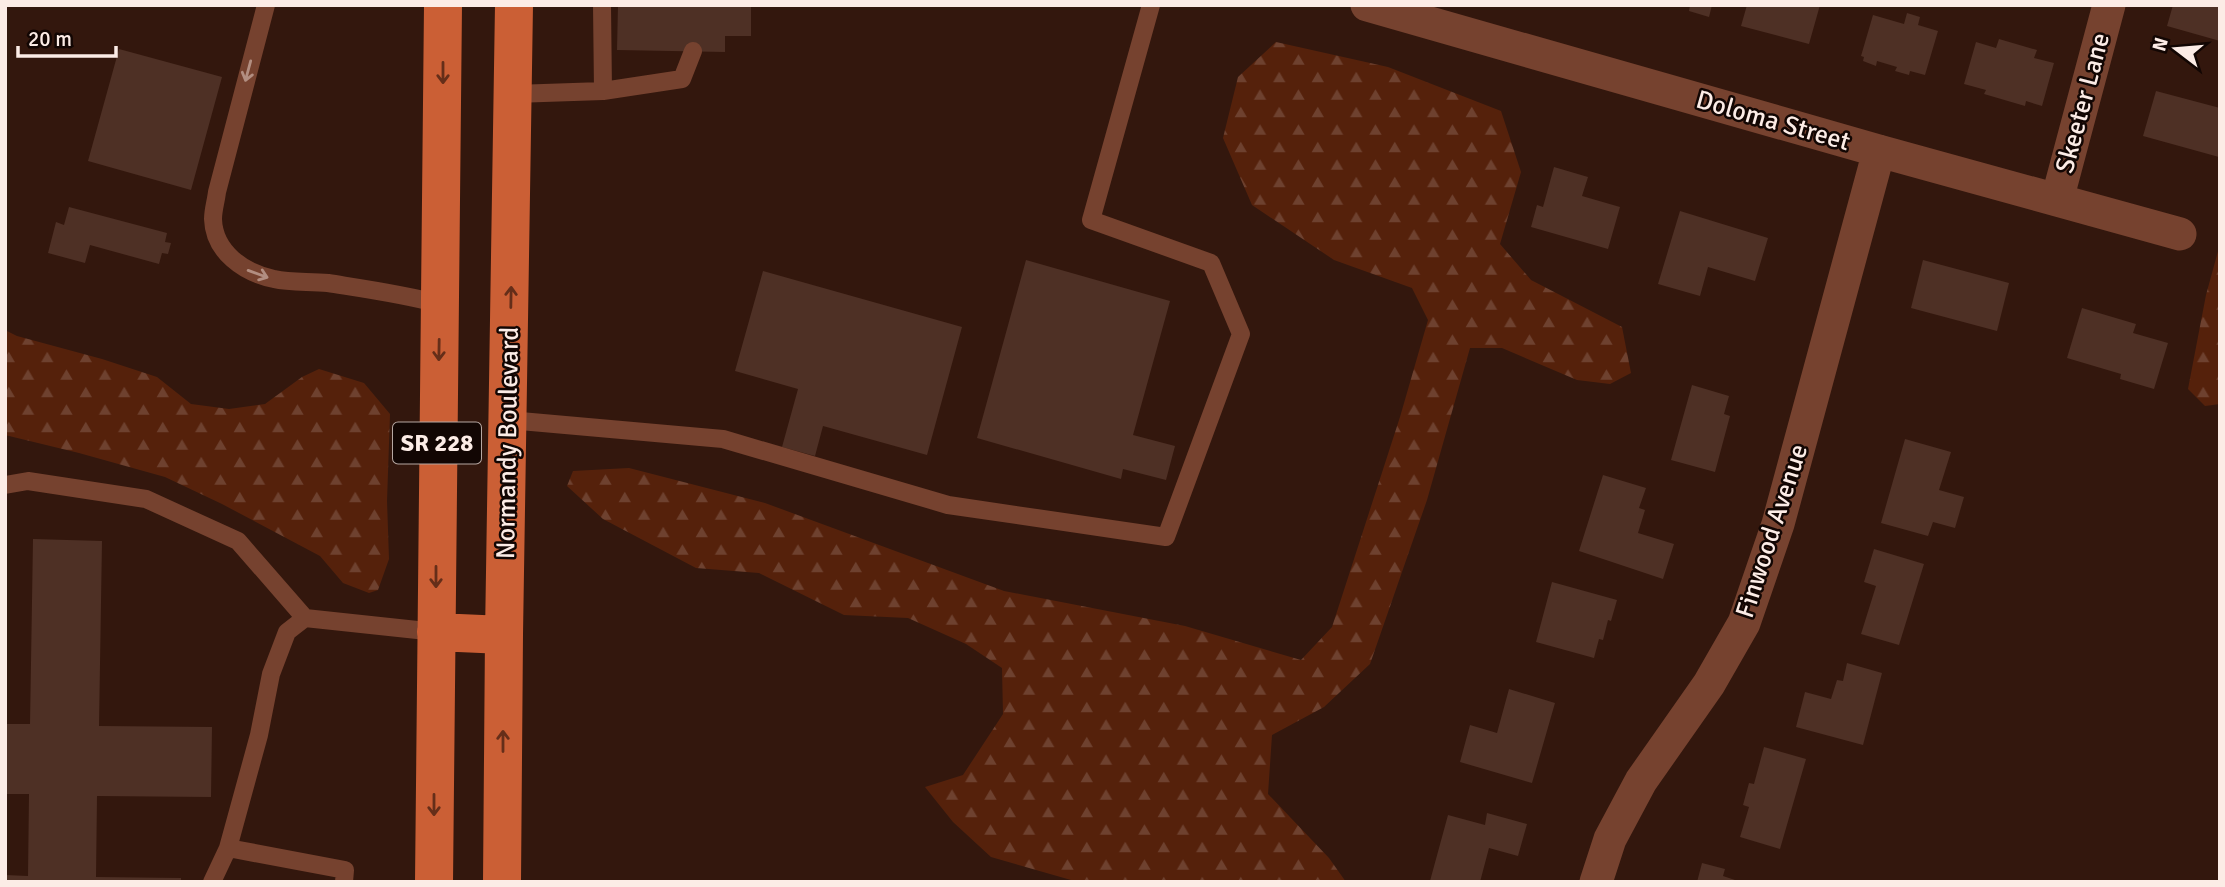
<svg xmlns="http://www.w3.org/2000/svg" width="2225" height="887" viewBox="0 0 2225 887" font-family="Signika,sans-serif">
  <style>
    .forest { fill: url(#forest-firs) }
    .building { fill: #4e3025 }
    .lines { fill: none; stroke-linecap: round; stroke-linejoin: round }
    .lane { stroke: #76422f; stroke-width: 18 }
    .street { stroke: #76422f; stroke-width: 33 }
    .primary { stroke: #cb5f35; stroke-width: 38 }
    .oneway { stroke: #b28e81 }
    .oneway2 { stroke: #652e19 }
    .labels { text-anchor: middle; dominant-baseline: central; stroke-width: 5; stroke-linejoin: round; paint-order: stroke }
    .shield { fill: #120603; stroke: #b6a7a2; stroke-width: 2 }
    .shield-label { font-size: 24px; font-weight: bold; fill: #fcece6 }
    .street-label { font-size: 26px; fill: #fcece6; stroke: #120603 }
  </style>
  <defs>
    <pattern id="forest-firs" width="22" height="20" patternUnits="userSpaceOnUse" patternTransform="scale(1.75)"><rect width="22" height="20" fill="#55210b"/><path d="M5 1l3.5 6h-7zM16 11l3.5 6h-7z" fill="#6e412f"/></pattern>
  </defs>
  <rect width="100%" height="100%" fill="#33170d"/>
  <path class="forest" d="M1276,42L1388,67L1501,111L1521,172L1500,244L1531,280L1622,327L1631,373L1610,384L1577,380L1502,348H1470L1427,500L1370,664L1324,707L1272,735L1268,794L1329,858L1346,882H1078L991,857L953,822L925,787L963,775L1003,714L1002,668L966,644L908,618L844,615L759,573L696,568L603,519L567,486L573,471L629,468L765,503L1004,591L1185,626L1301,660L1332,627L1400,417L1428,320L1412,288L1334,260L1252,205L1223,138L1238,77Z
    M2220,244V404L2205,406L2188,389L2206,295Z
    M5,330L17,336L102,359L157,377L191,404L229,409L265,404L302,377L319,369L364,383L390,414L387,501L389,559L378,590L369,593L343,583L320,556L222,504L165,477L79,453L5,435Z"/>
  <path class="building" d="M618,5H751V36H725V52L617,50Z
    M1690,5H1712L1709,17L1689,11Z
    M1747,5H1820L1809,44L1741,26Z
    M2173,5H2220V41L2167,26Z
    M1907,13L1920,17L1918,25L1938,31L1925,75L1910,71L1909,75L1895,71L1897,67L1877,61L1876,66L1863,61L1864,57L1861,56L1873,15L1904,24Z
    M1999,39L2037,50L2034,58L2054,63L2042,106L2026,101L2025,106L1984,94L1986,90L1964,84L1976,42L1996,48Z
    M119,49L222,77L191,190L88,161Z
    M2156,91L2220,108L2219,157L2143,136Z
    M1554,167L1588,177L1582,196L1620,207L1608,249L1531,227L1537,205L1543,207Z
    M69,207L167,233L165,242L171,243L168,254L162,253L159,264L90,245L85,263L48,253L56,222L64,225Z
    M1680,211L1768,238L1755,281L1708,267L1700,296L1658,284Z
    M1026,260L1170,301L1133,435L1175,446L1166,480L1123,469L1121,479L977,438Z
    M1923,260L2009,283L1997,331L1911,308Z
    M763,271L962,327L927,455L823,426L815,456L782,447L798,389L735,371Z
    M2082,308L2136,324L2133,333L2168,343L2154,389L2120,379L2121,374L2067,358Z
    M1692,385L1729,396L1724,414L1730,416L1715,472L1671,460Z
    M1905,439L1951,452L1939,490L1964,497L1955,528L1933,522L1928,536L1881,523Z
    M1603,475L1646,488L1639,508L1645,510L1638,533L1674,544L1663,579L1579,551Z
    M33,539L102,541L99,726L212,727L211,797L97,796L96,877L181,878V882H5V875L28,876L29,794H5V724H30Z
    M1874,549L1924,564L1899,645L1861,634L1876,586L1864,582Z
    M1552,582L1617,600L1611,621L1608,620L1603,640L1599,639L1594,658L1536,642Z
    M1847,663L1882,673L1863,745L1796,727L1805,692L1831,699L1837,680L1843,681Z
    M1509,689L1555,703L1532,783L1460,762L1470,725L1497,733Z
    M1764,747L1806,759L1780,849L1740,837L1749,807L1743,805L1749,783L1754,784Z
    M1487,813L1527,824L1518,856L1489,848L1480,882L1430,881L1448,815L1485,825Z
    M1702,863L1725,869L1723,876L1741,882H1697Z"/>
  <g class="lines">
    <path class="lane" d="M266,5L217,192C216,201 213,210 213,219C214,252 244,273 274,279C291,283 310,281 328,283C366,289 403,294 440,304
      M603,91L682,79L693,51
      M514,94L603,91L602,5
      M509,420L723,439L948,505L1166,537L1241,334L1211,263L1091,220L1151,5
      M5,485L28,481L146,499L238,541L305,618L436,632
      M228,848L345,870L344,882
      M212,882L228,848L259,735L271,674L287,632L305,618"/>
    <path class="street" d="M1367,5L1879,151L2180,234
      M2057,200L2109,5
      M1596,882L1610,839L1641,781L1709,684L1744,623L1778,524L1879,151"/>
    <path class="primary" d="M436,632L504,635
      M434,882L443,5
      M502,882L504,635L514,5"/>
  </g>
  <defs><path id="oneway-shaft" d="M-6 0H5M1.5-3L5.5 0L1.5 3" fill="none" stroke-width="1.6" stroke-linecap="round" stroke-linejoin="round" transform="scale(1.75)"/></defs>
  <g class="oneway">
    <use href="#oneway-shaft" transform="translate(248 71) rotate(105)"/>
    <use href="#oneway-shaft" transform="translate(258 274) rotate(20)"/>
  </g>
  <g class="oneway2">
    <use href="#oneway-shaft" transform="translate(443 73) rotate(90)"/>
    <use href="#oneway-shaft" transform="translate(511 297) rotate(-89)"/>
    <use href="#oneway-shaft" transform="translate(439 350) rotate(91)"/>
    <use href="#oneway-shaft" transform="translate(436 577) rotate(90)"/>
    <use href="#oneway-shaft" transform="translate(503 741) rotate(-90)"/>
    <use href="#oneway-shaft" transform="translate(434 805) rotate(90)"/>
  </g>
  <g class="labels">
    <rect class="shield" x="393" y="422.5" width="88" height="41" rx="5"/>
    <g class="shield-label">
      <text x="437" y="443">SR 228</text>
    </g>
    <g class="street-label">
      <text transform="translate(2083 103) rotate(-75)">Skeeter Lane</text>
      <text transform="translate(1773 121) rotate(16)">Doloma Street</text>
      <text transform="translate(508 443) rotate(-89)">Normandy Boulevard</text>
      <text transform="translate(1772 531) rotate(-72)">Finwood Avenue</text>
    </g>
  </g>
  <rect width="2225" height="887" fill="none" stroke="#fcece6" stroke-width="14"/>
  <g transform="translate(2176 49) rotate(286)" stroke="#120603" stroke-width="5" paint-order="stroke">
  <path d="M0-5L12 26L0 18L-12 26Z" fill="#fcece6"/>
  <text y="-10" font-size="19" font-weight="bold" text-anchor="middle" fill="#fcece6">N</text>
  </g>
  <path d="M18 46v10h98v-10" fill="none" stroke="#fcece6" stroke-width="3.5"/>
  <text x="28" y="46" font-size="21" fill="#fcece6" stroke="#120603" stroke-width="5" paint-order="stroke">20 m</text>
</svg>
